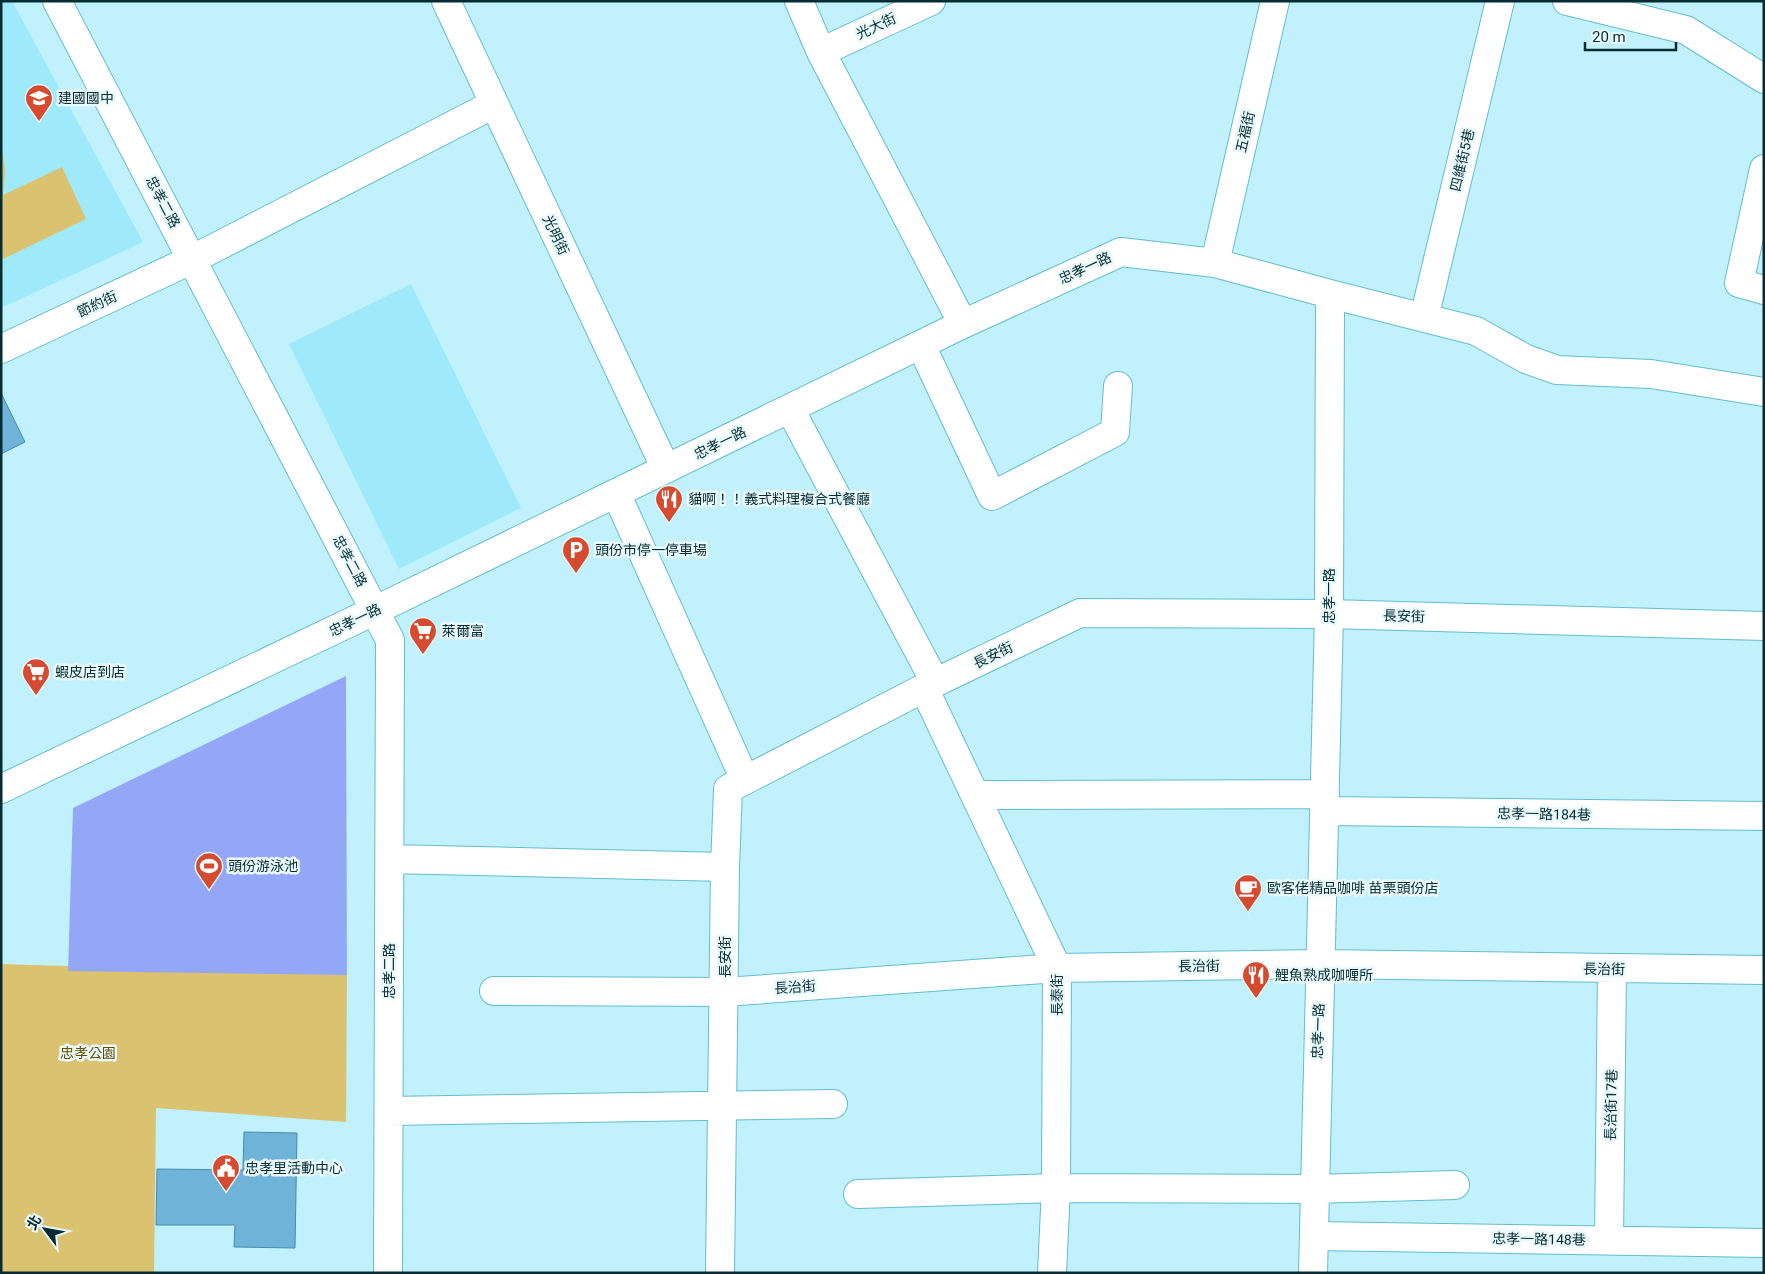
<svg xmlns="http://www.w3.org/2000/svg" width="1765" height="1274" viewBox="0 0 1765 1274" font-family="Roboto,'Noto Sans TC',sans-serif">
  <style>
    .built { fill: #9eeafa }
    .green { fill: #dbc271 }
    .water { fill: #94a7f7 }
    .building { fill: #6fb4d8; stroke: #468bad }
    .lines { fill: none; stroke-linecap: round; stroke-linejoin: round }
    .minor-casing { stroke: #65bccd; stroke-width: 30 }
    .minor { stroke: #fff; stroke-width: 28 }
    .labels { text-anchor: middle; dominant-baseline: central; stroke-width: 5; stroke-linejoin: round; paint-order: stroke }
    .street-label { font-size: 14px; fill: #052c33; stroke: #e8f8fb }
    .poi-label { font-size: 14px; fill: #052c33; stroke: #e8f8fb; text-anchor: start }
    .park-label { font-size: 14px; fill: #645003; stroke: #e8f8fb }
  </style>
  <rect width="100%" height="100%" fill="#c0f1fc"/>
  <path class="built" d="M1,1H12L143,242L1,308Z
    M411,284L521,508L399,569L289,344Z"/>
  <path class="green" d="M1,139L5,171L3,195L62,167L86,219L1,260Z
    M1,964L347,975L346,1122L156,1108L154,1273H1Z"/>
  <path class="water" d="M346,676L347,975L68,971L73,808Z"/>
  <path class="building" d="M1,393L25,442L1,454Z
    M244,1132L297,1133L295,1248L234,1247L235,1225H156L157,1169L243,1170Z"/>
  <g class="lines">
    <g class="minor-casing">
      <path id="minor" d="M57,1L390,640L388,1273
        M446,1L666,469
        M799,1L821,52L963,324
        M1567,1L1686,30L1764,79
        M821,52L931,1
        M1764,169L1739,283L1764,290
        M1215,263L1275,1
        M1330,294L1476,331L1526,359L1557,370L1651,374L1764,392
        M1424,318L1500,1
        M921,345L992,496L1115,432L1118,386
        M1,349L193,259L494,104
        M790,409L935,682
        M616,493L745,780
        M924,688L1057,968L1056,1188L1052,1273
        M1,789L376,610L963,324L1121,252L1215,263L1330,294L1329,614L1313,1273
        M975,795L1325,794
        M1324,811L1764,816
        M390,859L725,867
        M494,991L725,992L1057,968L1320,964L1764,970
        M389,1111L833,1104
        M858,1194L1056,1188L1314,1189L1455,1185
        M1314,1236L1764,1243
        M1609,1240L1612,969
        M720,1273L725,867L728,789L924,688L1080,613L1329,614L1764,626"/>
    </g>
    <use href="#minor" class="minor"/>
  </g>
  <defs>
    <g id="school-pin" transform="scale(1.4375)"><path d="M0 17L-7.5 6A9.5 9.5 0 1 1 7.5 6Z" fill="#d64a30" stroke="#e8f8fb"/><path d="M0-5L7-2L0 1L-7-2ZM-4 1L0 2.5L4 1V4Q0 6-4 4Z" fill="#fff"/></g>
    <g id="restaurant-pin" transform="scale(1.4375)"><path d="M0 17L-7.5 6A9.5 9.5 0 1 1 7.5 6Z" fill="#d64a30" stroke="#e8f8fb"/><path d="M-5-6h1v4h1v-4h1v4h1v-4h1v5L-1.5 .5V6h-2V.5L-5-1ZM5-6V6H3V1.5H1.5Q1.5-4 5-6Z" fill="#fff"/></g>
    <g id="parking-pin" transform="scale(1.4375)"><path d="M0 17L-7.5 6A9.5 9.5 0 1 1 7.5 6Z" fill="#d64a30" stroke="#e8f8fb"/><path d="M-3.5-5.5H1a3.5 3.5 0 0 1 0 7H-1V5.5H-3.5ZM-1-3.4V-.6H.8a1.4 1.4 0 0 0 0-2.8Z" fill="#fff"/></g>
    <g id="supermarket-pin" transform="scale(1.4375)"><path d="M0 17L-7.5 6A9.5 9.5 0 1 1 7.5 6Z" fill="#d64a30" stroke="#e8f8fb"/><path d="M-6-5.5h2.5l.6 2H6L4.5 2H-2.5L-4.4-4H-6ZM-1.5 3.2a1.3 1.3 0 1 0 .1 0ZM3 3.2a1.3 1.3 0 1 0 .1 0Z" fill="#fff"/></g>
    <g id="stadium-pin" transform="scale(1.4375)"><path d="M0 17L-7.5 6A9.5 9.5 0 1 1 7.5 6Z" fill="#d64a30" stroke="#e8f8fb"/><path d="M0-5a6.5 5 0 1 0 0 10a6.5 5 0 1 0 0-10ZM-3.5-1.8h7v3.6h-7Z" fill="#fff"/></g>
    <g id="cafe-pin" transform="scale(1.4375)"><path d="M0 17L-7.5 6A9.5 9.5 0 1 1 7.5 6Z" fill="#d64a30" stroke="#e8f8fb"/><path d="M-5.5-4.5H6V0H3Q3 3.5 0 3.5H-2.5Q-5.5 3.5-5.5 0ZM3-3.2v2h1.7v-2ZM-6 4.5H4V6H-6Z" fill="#fff"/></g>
    <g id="civic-pin" transform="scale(1.4375)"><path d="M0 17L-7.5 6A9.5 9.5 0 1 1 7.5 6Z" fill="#d64a30" stroke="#e8f8fb"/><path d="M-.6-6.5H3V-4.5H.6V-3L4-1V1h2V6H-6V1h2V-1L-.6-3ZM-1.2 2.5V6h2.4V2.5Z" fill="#fff"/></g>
  </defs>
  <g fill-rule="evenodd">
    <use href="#school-pin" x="39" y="98"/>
    <use href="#restaurant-pin" x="669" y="499"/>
    <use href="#parking-pin" x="576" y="550"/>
    <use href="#supermarket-pin" x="423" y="631"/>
    <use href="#supermarket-pin" x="36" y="672"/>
    <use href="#stadium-pin" x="209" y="866"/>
    <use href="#cafe-pin" x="1248" y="888"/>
    <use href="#restaurant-pin" x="1256" y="975"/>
    <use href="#civic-pin" x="226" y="1168"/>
  </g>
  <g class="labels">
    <g class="street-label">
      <text transform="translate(876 26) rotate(-25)">光大街</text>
      <text transform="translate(1245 132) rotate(-77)">五福街</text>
      <text transform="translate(1462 160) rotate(-77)">四維街5巷</text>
      <text transform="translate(163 202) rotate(62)">忠孝二路</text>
      <text transform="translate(556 235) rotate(65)">光明街</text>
      <text transform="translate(1085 268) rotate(-25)">忠孝一路</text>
      <text transform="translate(97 304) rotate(-25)">節約街</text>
      <text transform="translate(720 443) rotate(-26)">忠孝一路</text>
      <text transform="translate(350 561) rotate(62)">忠孝二路</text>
      <text transform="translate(1329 596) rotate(-90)">忠孝一路</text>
      <text transform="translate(1404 616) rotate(2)">長安街</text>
      <text transform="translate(355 620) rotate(-26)">忠孝一路</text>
      <text transform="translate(993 655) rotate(-26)">長安街</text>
      <text transform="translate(1544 814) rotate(1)">忠孝一路184巷</text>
      <text transform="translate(725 957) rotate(-90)">長安街</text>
      <text transform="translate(1199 966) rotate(-1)">長治街</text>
      <text transform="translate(1604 969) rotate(1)">長治街</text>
      <text transform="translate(389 971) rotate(-90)">忠孝二路</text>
      <text transform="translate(795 987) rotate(-4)">長治街</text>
      <text transform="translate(1057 995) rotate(-90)">長泰街</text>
      <text transform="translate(1318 1031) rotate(-88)">忠孝一路</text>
      <text transform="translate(1611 1105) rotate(-89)">長治街17巷</text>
      <text transform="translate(1539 1239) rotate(1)">忠孝一路148巷</text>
    </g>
    <g class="poi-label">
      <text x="58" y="98">建國國中</text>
      <text x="688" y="499">貓啊！！義式料理複合式餐廳</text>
      <text x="595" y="550">頭份市停一停車場</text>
      <text x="442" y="631">萊爾富</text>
      <text x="55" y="672">蝦皮店到店</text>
      <text x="228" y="866">頭份游泳池</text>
      <text x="1267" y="888">歐客佬精品咖啡 苗栗頭份店</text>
      <text x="1275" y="975">鯉魚熟成咖喱所</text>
      <text x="245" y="1168">忠孝里活動中心</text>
    </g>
    <g class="park-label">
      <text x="88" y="1053">忠孝公園</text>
    </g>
  </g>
  <rect width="1765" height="1274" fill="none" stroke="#052c33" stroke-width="5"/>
  <g transform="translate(45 1229) rotate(302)" stroke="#e8f8fb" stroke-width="4" paint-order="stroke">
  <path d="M0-4L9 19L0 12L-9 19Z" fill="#052c33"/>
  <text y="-8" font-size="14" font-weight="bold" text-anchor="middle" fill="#052c33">北</text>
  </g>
  <path d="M1585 42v8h91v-8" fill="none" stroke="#052c33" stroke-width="2.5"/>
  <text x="1592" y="42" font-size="15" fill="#052c33" stroke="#e8f8fb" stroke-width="4" paint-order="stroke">20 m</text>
</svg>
